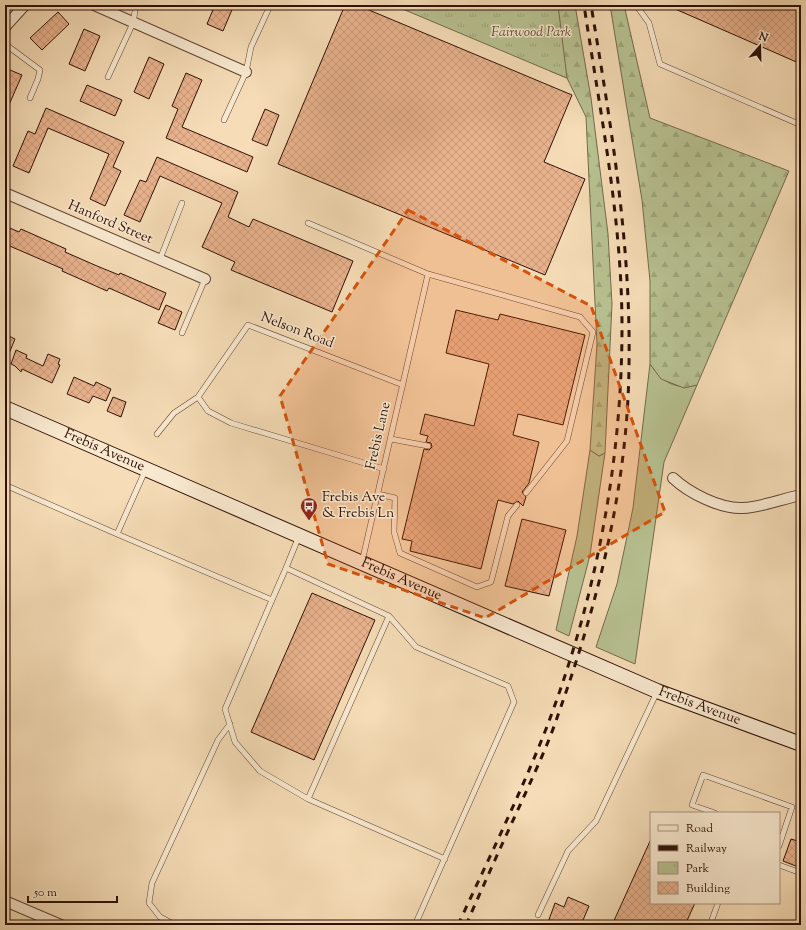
<svg xmlns="http://www.w3.org/2000/svg" width="806" height="930" viewBox="0 0 806 930" font-family="'Sorts Mill Goudy',serif">
  <style>
    .green { fill: #b8c292; stroke: #74694c }
    .forest { fill: url(#forest-firs); stroke: #74694c }
    .park { fill: url(#park-tufts); stroke: #74694c }
    .building { fill: url(#building-cross-hatch); stroke: #2f1005 }
    .lines { fill: none; stroke-linecap: round; stroke-linejoin: round }
    .service-casing { stroke: #614332; stroke-width: 6 }
    .minor-casing { stroke: #614332; stroke-width: 12 }
    .secondary-casing { stroke: #2f1005; stroke-width: 16 }
    .service { stroke: #f9e9d0; stroke-width: 5 }
    .minor { stroke: #f9e9d0; stroke-width: 10 }
    .secondary { stroke: #f9e9d0; stroke-width: 14 }
    .rail { stroke: #2f1005; stroke-width: 3; stroke-dasharray: 7 7; stroke-linecap: butt }
    .marked { fill: #d6520b; fill-opacity: 0.2; stroke: #d6520b; stroke-width: 3; stroke-dasharray: 8 5; stroke-linejoin: round }
    .labels { text-anchor: middle; dominant-baseline: central; stroke-width: 3; stroke-linejoin: round; paint-order: stroke }
    .park-label { font-size: 14px; font-style: italic; fill: #5f4e36; stroke: #f9e9d0 }
    .street-label { font-size: 14px; fill: #2f1005; stroke: #f9e9d0 }
    .poi-label { font-size: 14px; fill: #2f1005; stroke: #f9e9d0; text-anchor: start }
  </style>
  <defs>
    <pattern id="forest-firs" width="22" height="20" patternUnits="userSpaceOnUse"><rect width="22" height="20" fill="#b8c292"/><path d="M5 1l3.5 6h-7zM16 11l3.5 6h-7z" fill="#9ea67c"/></pattern>
    <pattern id="park-tufts" width="24" height="20" patternUnits="userSpaceOnUse"><rect width="24" height="20" fill="#b8c292"/><path d="M3 7l-1-3M5 7V3M7 7l1-3M15 17l-1-3M17 17v-4M19 17l1-3" fill="none" stroke="#9ea67c"/></pattern>
    <pattern id="building-cross-hatch" width="8" height="8" patternUnits="userSpaceOnUse"><rect width="8" height="8" fill="#e9b38e"/><path d="M0 0l8 8M0 8l8-8" fill="none" stroke="#c89979"/></pattern>
  </defs>
  <rect width="100%" height="100%" fill="#f6ddb7"/>
  <filter id="stains"><feTurbulence type="fractalNoise" baseFrequency=".005" numOctaves="4"/><feColorMatrix values="0 0 0 0 .2 0 0 0 0 .09 0 0 0 0 .02 0 0 0 .5 -.17"/></filter>
  <radialGradient id="worn" r=".72"><stop offset=".6" stop-color="#630" stop-opacity="0"/><stop offset="1" stop-color="#630" stop-opacity=".3"/></radialGradient>
  <path class="green" d="M650,364C663,382 674,390 697,385L664,462L635,664L596,647L617,584L633,508Z
    M590,450L599,456L605,453L590,555L569,636L556,630L577,536Z"/>
  <path class="forest" d="M537,5H575L591,98L608,234L612,304L605,453L599,456L590,450L597,344L586,117L567,78L550,71Z
    M610,5H624L650,118L789,171L697,385L684,388L661,379L650,364V281L642,200Z"/>
  <path class="park" d="M393,5H558L567,78L550,71Z"/>
  <path class="building" d="M215,5H234L223,31L207,24Z
    M345,5H357L572,95L544,162L585,179L545,275L278,164Z
    M666,5H801V64Z
    M58,12L69,24L42,50L30,38Z
    M84,29L100,36L85,71L69,64Z
    M149,57L164,64L149,99L134,92Z
    M5,68L22,75L5,114Z
    M186,73L202,80L182,127L253,157L247,172L166,138L178,109L172,106Z
    M87,85L122,100L115,116L80,101Z
    M46,108L124,142L113,167L121,171L105,206L90,199L109,154L48,128L29,173L13,166L28,131L35,134Z
    M265,109L279,115L267,146L252,140Z
    M157,157L238,192L228,217L249,227L253,219L353,261L332,312L231,270L235,262L202,247L222,203L160,176L140,222L124,215L140,180L146,182Z
    M5,226L19,232L21,229L66,249L65,252L97,266L119,275L120,273L166,293L159,310L109,288L107,291L62,271L63,269L5,244Z
    M166,305L182,312L175,330L158,323Z
    M456,310L498,320L500,314L585,335L563,425L518,414L513,435L539,442L529,483L522,492L526,497L523,506L518,501L513,504L498,500L481,569L410,551L412,541L402,539L424,449L429,450L432,447L431,443L426,442L428,436L420,434L425,414L474,426L489,364L446,353Z
    M5,334L15,339L5,363Z
    M16,350L27,355L26,358L43,366L48,354L60,359L58,364L60,365L52,383L22,369L21,372L15,366L11,364Z
    M74,377L94,386L96,382L111,389L106,401L93,396L89,403L67,394Z
    M113,397L126,402L121,417L107,411Z
    M522,519L566,530L549,596L505,586Z
    M312,593L375,620L314,760L251,732Z
    M651,839V903H695L685,925H612Z
    M791,839L801,842V868L783,861Z
    M568,897L589,906L581,925H547L555,903L564,907Z"/>
  <g class="lines">
    <g class="service-casing">
      <path id="service" d="M636,5L649,23L660,64L801,125
        M5,44L40,70L38,79L30,98
        M108,77L133,23L136,5
        M224,120L246,72L251,47L269,8
        M308,223L428,274L362,562
        M160,259L182,203
        M428,274L580,317L593,332L567,441L526,493
        M182,333L205,279
        M198,397L208,411L231,423L384,469
        M157,434L174,413L198,397L248,325L403,385
        M391,439L428,446
        M5,485L117,534L145,471
        M378,494L395,498L394,532L400,553L477,587L491,582L508,516L517,505
        M117,534L272,600L286,568
        M299,536L286,568L389,616L416,647L508,686L514,702L415,925
        M272,600L225,709L235,742L260,771L308,799
        M389,616L308,799L445,859
        M715,813L692,805L703,775L792,807L779,846
        M779,865L801,873
        M538,915L568,851L596,821L657,692
        M175,925L160,917L149,903L152,883L218,740L230,724
        M710,925L718,903"/>
    </g>
    <g class="minor-casing">
      <path id="minor" d="M94,5L246,72
        M5,27L25,5
        M5,193L205,279
        M673,478C689,493 720,509 743,508C762,507 782,499 801,495
        M5,901L61,925"/>
    </g>
    <g class="secondary-casing">
      <g id="secondary">
        <path id="s1" d="M5,408L657,691L801,744"/>
      </g>
    </g>
    <use href="#service" class="service"/>
    <use href="#minor" class="minor"/>
    <use href="#secondary" class="secondary"/>
    <path class="rail" d="M458,925C488,860 520,795 546,729C595,601 622,465 622,327C622,219 600,112 584,5
      M466,925C484,884 502,844 521,803C534,774 548,745 558,715C598,603 628,485 629,365C631,244 611,125 591,5"/>
  </g>
  <path class="marked" d="M408,210L591,306L665,512L485,618L328,564L280,396Z"/>
  <defs>
    <g id="bus-pin" transform="scale(0.9)"><path d="M0 17L-7.5 6A9.5 9.5 0 1 1 7.5 6Z" fill="#8f2418" stroke="#f9e9d0"/><path d="M-5-6H5V4H4V6H2V4H-2V6H-4V4H-5ZM-3.5-4V0h7V-4ZM-3.5 1.2v1.5H-2V1.2ZM2 1.2v1.5H3.5V1.2Z" fill="#fff"/></g>
  </defs>
  <g fill-rule="evenodd">
    <use href="#bus-pin" x="309" y="506"/>
  </g>
  <g class="labels">
    <g class="park-label">
      <text x="531" y="33">Fairwood Park</text>
    </g>
    <g class="street-label">
      <text transform="translate(110 223) rotate(23)">Hanford Street</text>
      <text transform="translate(297 331) rotate(21)">Nelson Road</text>
      <text transform="translate(379 436) rotate(-77)">Frebis Lane</text>
      <text stroke="none"><textPath href="#s1" startOffset="108">Frebis Avenue</textPath></text>
      <text stroke="none"><textPath href="#s1" startOffset="432">Frebis Avenue</textPath></text>
      <text stroke="none"><textPath href="#s1" startOffset="756">Frebis Avenue</textPath></text>
    </g>
    <g class="poi-label">
      <text x="322" y="498">Frebis Ave<tspan x="322" dy="16">&amp; Frebis Ln</tspan></text>
    </g>
  </g>
  <rect width="806" height="930" fill="none" stroke="#f6ddb7" stroke-width="20"/>
  <rect x="6" y="6" width="794" height="918" fill="none" stroke="#2f1005" stroke-width="2"/>
  <rect x="10" y="10" width="786" height="910" fill="none" stroke="#2f1005"/>
  <rect x="650" y="812" width="130" height="92" fill="#f9e9d0" stroke="#a8927f"/>
  <rect x="658" y="825" width="20" height="6" fill="#f9e9d0" stroke="#a8927f"/>
  <text x="686" y="832" font-size="12" fill="#2f1005">Road</text>
  <rect x="658" y="845" width="20" height="6" fill="#2f1005" stroke="#a8927f"/>
  <text x="686" y="852" font-size="12" fill="#2f1005">Railway</text>
  <rect x="658" y="862" width="20" height="12" fill="url(#park-tufts)" stroke="#a8927f"/>
  <text x="686" y="872" font-size="12" fill="#2f1005">Park</text>
  <rect x="658" y="882" width="20" height="12" fill="url(#building-cross-hatch)" stroke="#a8927f"/>
  <text x="686" y="892" font-size="12" fill="#2f1005">Building</text>
  <g transform="translate(760 46) rotate(20)" stroke="#f9e9d0" stroke-width="3" paint-order="stroke">
  <path d="M0-3L7 15L0 10L-7 15Z" fill="#2f1005"/>
  <text y="-6" font-size="11" font-weight="bold" text-anchor="middle" fill="#2f1005">N</text>
  </g>
  <path d="M28 896v6h89v-6" fill="none" stroke="#2f1005" stroke-width="2"/>
  <text x="34" y="896" font-size="12" fill="#2f1005" stroke="#f9e9d0" stroke-width="3" paint-order="stroke">50 m</text>
  <rect width="100%" height="100%" filter="url(#stains)"/>
  <rect width="100%" height="100%" fill="url(#worn)"/>
</svg>
